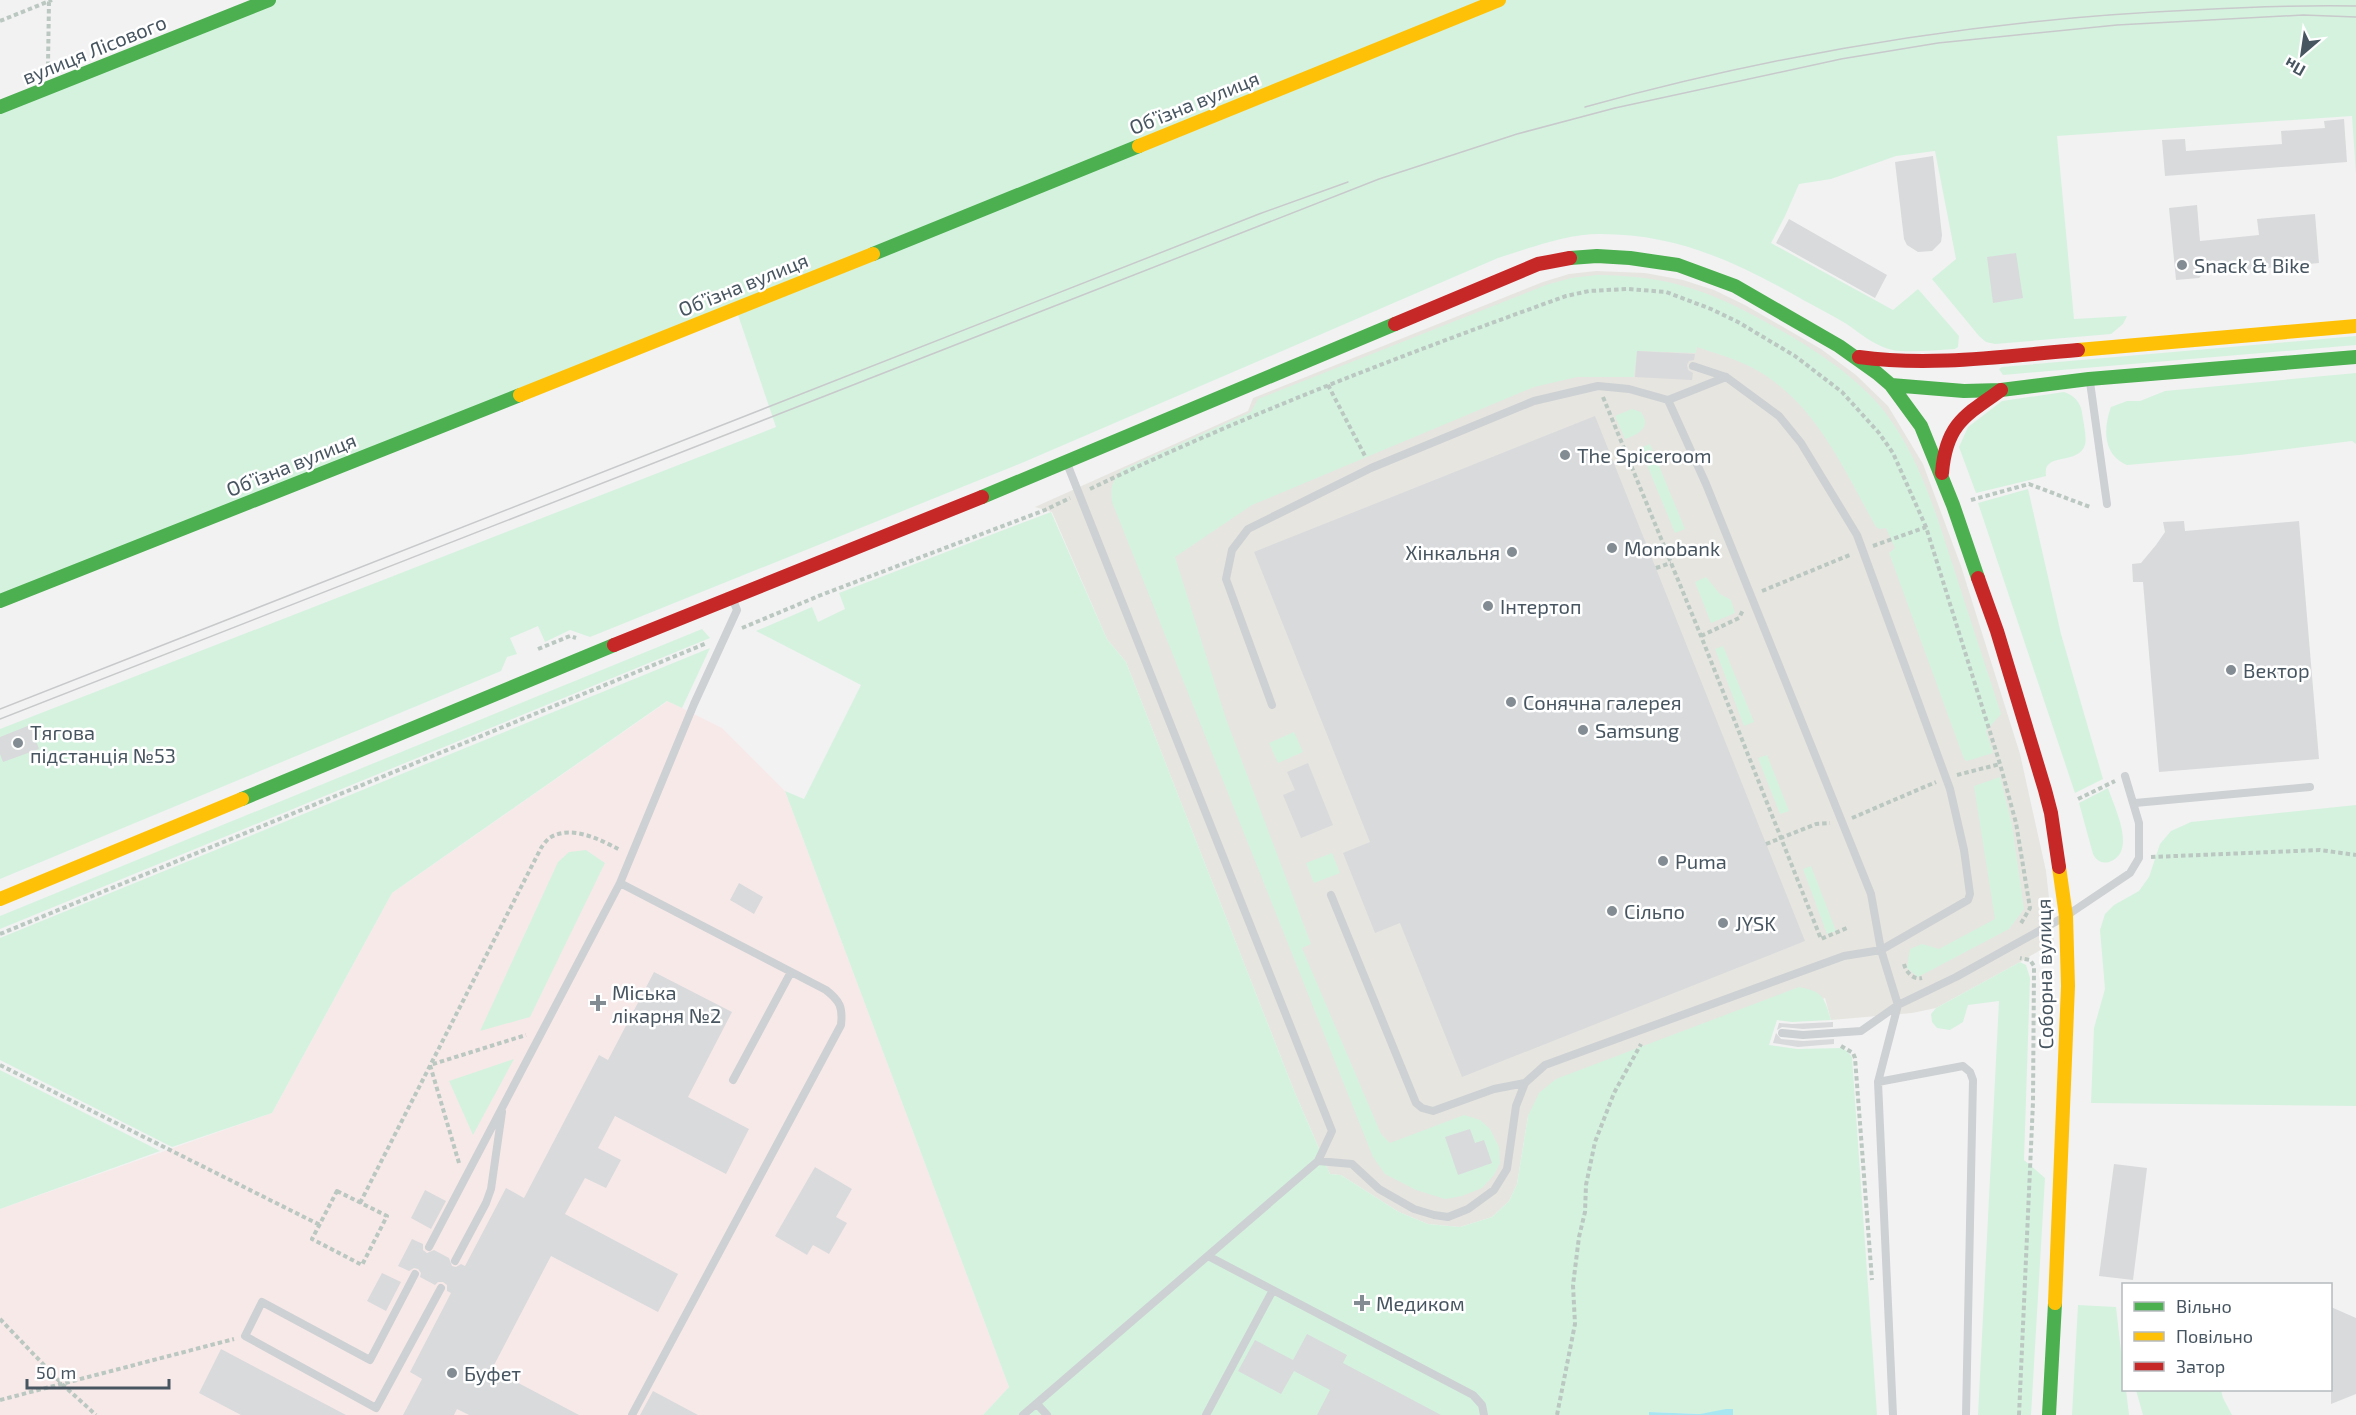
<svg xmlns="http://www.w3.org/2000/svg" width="2356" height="1415" viewBox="0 0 2356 1415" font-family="'Exo 2',sans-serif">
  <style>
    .commercial { fill: #e6e5e0 }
    .medical { fill: #f8e9e9 }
    .green { fill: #d5f2df }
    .water { fill: #a8e7f2 }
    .building { fill: #d9dadc }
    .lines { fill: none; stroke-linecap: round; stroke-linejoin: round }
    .path { stroke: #bbc8c2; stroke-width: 4; stroke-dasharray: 4.5 3; stroke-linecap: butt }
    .lane { stroke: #cdd1d3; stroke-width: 8 }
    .fast { stroke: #4caf50; stroke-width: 14 }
    .slow { stroke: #ffc107; stroke-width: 14 }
    .jam { stroke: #c62828; stroke-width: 14 }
    .tram { stroke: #c8c9cb; stroke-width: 1.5 }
    .poi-dot { fill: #838c93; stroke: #fff; stroke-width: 2 }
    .labels { text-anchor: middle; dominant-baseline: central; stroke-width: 5; stroke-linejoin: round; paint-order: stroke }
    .street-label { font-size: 20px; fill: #475560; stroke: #fff }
    .poi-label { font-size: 20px; fill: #475560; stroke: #fff; text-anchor: start }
  </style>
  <rect width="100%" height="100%" fill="#f2f2f2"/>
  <path class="commercial" d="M1596,271L1645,273L1683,280L1714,290L1745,305L1821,349L1856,375L1888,406L1923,464L1961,566L2020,754L2046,871L2054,942L2020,962L1936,1008L1912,1013L1831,1020L1825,998L1528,1116L1517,1184L1509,1201L1492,1217L1460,1227L1428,1224L1399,1212L1341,1175L1330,1174L1293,1088L1126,662L1107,639L1052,512L1035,507L1248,411L1253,398L1543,282L1569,274Z"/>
  <path class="medical" d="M668,701L722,728L785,791L1009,1387L983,1415H0V1209L272,1113L392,893Z"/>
  <path class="green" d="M269,0H2356V174L2352,116L2057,136L2074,319L2127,316L2123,324L2111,334L1995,344L1986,342L1979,336L1932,279L1956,259L1935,151L1896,156L1831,179L1799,184L1785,216L1771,243L1893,310L1918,289L1959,336L1958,347L1955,349C1937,350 1918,352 1901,351C1878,350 1862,334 1845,323C1832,315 1818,308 1805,301C1738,263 1679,234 1600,234C1566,234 1530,248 1498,258L1024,462L590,637L570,630L545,642L538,626L510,638L517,654L507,657L501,671L0,879V729L776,427L736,309L0,601V107Z
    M1597,275C1670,276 1709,290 1773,326C1812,348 1855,375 1884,411C1920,457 1937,517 1955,572C1970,619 1986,667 2001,714L1986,731L1993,753L1967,761L1964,759L1889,553L1895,548L1886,528L1880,529L1876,527C1843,468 1814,398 1749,366C1733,358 1714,353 1697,347L1696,353L1637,351L1634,377H1577L1534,387L1252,505L1175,557L1226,719L1311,944L1302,948L1381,1134L1390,1143L1464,1115L1480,1120L1490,1129L1499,1147L1500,1163L1494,1175L1482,1188L1462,1196L1445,1199L1416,1190L1385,1174L1373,1157L1112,502C1110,489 1112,480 1122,470L1251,412L1258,399L1546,285L1571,278Z
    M2356,336V345L2003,375L1999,369L2002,367Z
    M2356,373V444L2352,441L2240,455L2127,465C2103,455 2103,429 2111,407L2127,401H2140L2165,391Z
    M2064,392C2073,395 2080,401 2082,412C2083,421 2087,436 2085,445C2078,466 2042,451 2046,476L1976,493L1959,447L1968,427L2002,401Z
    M1632,409L1641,412C1652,428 1638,434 1625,439L1615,416Z
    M1650,444L1685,529L1675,533L1640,448Z
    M2028,489L2061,634L2103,779L2075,793L1978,503Z
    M1051,512L1107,639L1126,662L1293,1088L1330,1174L1341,1175L1399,1212L1428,1224L1460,1227L1492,1217L1509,1201L1517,1184L1528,1116L1539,1093L1556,1079L1799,987C1823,992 1824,996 1831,1020L1792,1022L1777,1020L1769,1045L1797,1049L1841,1048L1847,1051L1852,1057L1877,1415H1733V1410L1700,1414L1649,1412V1415H983L1009,1387L785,791L804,799L861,685L756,631L812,607L818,622L845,609L839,593Z
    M1706,577L1720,594L1731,600L1735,613L1711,623L1695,582Z
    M702,629L710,638L0,929V916Z
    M1723,646L1754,722L1744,726L1715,649Z
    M710,648L682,708L667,701L392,893L272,1113L172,1147L0,1060V938Z
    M1294,732L1303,752L1278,763L1269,743Z
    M1767,755L1789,811L1780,814L1758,758Z
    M2000,777L2012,825L2024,909L2009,929L1918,977L1907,968L1910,949L1922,944L1939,949L1995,919L1974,786Z
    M2108,788C2114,807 2138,852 2109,862C2101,864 2096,860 2093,854L2079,803Z
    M2356,805V1106L2091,1103L2094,1028L2105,989L2100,930L2105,914L2114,905L2139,891L2149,877L2160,844L2171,831L2191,822Z
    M586,850L605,863L530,1017L480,1031L558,862L569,852Z
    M1332,853L1340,873L1314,883L1306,863Z
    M1811,866L1836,931L1827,934L1803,869Z
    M2020,962L2026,965L2030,978L2024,1160L2045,1178L2031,1415H1978L1999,1001L1968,1005L1963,1022L1950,1030L1937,1028L1932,1022L1931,1014L1936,1008Z
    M514,1059L473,1135L449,1081Z
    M0,1070L160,1151L0,1209Z
    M2078,1305L2116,1307L2123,1369L2124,1390H2126L2129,1415H2072Z
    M2136,1390H2221L2223,1398L2232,1415H2143Z"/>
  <path class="water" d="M1726,1409H1733V1415H1649V1412L1700,1414Z"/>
  <path class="building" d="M2344,119L2347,162L2165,176L2162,140L2185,139L2186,151L2282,144L2281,131L2325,128L2324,121Z
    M1933,156L1942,235L1941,242L1932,251L1918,252L1907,245L1904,239L1895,162Z
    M2197,205L2200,241L2259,235L2257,219L2315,214L2319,263L2203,274L2199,278L2176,280L2169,208Z
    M1789,219L1887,275L1875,298L1776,243Z
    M2016,253L2023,298L1993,303L1987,257Z
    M1637,351L1695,354L1694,360L1689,361L1687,365L1688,370L1693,373L1692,380L1635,377Z
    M1595,416L1805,941L1462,1077L1400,923L1375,933L1343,853L1370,842L1254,552Z
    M2184,521L2185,531L2299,521L2319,759L2159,772L2143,582H2133L2132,564L2141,563L2156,545L2165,532L2163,522Z
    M30,725L39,749L3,762L0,754V737Z
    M1308,763L1333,825L1301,838L1283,795L1295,790L1287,772Z
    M739,883L763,897L754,914L730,900Z
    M654,972L732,1012L688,1097L749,1129L726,1174L615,1116L598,1148L621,1160L606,1188L585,1178L565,1214L678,1274L658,1312L551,1256L492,1369L579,1415H469L457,1409L454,1415H403L422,1379L410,1372L451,1293L447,1291V1285L443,1282H438L435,1285L420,1277L421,1273L418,1269L414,1268L409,1271L398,1266L412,1239L423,1244V1250L427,1253L434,1250L449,1258L452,1266L456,1267L461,1264L465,1266L506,1188L524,1198L599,1055L608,1060Z
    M1833,1022V1027L1803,1029L1782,1027L1777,1030L1779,1023L1792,1024Z
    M1776,1033L1781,1039L1803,1041L1834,1039V1044L1798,1047L1773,1043Z
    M1470,1129L1475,1143L1484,1140L1492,1163L1458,1175L1445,1137Z
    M2114,1164L2147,1168L2133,1280L2099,1276Z
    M815,1167L852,1189L836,1217L847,1223L829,1254L813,1245L807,1255L775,1236Z
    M425,1190L446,1201L431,1229L411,1218Z
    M382,1273L401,1282L386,1311L367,1301Z
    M2331,1307L2356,1318V1394L2331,1404Z
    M1307,1334L1347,1355L1343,1363L1441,1415H1317L1330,1390L1294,1371L1281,1394L1238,1371L1255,1340L1293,1360Z
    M221,1349L346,1415H241L199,1393Z
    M653,1391L698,1415H640Z"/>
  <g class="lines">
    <path class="path" d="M0,21L52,0
      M48,66L49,1
      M1328,385L1365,456
      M1603,397L1701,636L1821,939L1847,928
      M1090,489C1244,415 1405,354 1566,296L1589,291L1628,289L1666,292L1711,309L1738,322L1795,356L1842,392L1879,433L1893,453L1926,527L2000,764L2016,823L2030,908L2020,925
      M1971,500L2029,484L2090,507
      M1873,546L1926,527
      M1656,568L1671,563
      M1762,591L1852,554
      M742,628L821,595L1045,510L1070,498
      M1701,636L1739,618L1743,610
      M538,649L570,636L576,638
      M1957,775L2000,764
      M2078,799L2115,781
      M1852,818L1936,782
      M1766,844L1816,824L1830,823
      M2151,857L2320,850L2356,855
      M0,934L707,643
      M1904,964C1906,972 1913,980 1922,978
      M1841,1046L1853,1053L1855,1058L1872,1280
      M0,1065L320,1225
      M459,1163L430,1065L526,1035
      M337,1191L387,1216L362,1265L312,1239Z
      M360,1203L541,848C543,845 547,839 551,837C573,825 601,840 620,850
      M0,1319L63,1385L96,1415
      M0,1400L234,1339
      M1557,1415L1575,1324L1573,1285L1579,1237L1585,1212L1586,1185L1595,1142L1614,1093L1641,1044
      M2019,1415L2033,1102L2034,966L2030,960L2020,958"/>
    <path class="lane" d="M1726,377L1668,400L1706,484L1871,894L1881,950L1898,1005L1878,1082L1893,1415
      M2090,382L2107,504
      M1272,705L1226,579L1232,550L1248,529L1371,468L1534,401L1598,386L1629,389L1668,400
      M2135,803L2310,787
      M620,883L826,990C840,1001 843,1007 841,1025L632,1415
      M1331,895L1416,1103L1422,1108L1433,1111L1494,1089L1525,1083
      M1782,1033L1803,1035L1861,1031L1898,1005L1956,977L2066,916L2130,873L2139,858V823L2125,776
      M733,1080L791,972
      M1878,1082L1963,1066L1970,1072L1973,1080L1966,1415
      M1318,1161L1352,1164L1379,1189L1414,1209L1434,1215L1448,1217L1468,1209L1494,1190L1507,1169L1516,1106L1525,1083L1545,1065L1844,956L1881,950L1968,900L1970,894L1964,850L1950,789L1857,535L1801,443L1779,416L1726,377L1693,366
      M429,1247L620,883L694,704L737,610L733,600
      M1208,1256L1473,1395L1482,1405L1484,1415
      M455,1261L486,1203L491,1189L502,1112
      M415,1274L370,1360L262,1302L245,1336L376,1408L441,1288
      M1037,1404L1047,1415
      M1023,1415L1318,1161L1332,1131L1068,466
      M1206,1415L1273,1290"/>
    <path class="fast" d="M0,107L269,0
      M873,254L1139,146
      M1570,258L1597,256L1630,258L1678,265L1735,286L1839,346L1877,373L1891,385L1921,426L1953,505L1978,578
      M1891,385L1964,391L2001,390L2089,379L2356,357
      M982,497L1395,324
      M0,601L520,395
      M242,799L614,645
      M2049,1415L2055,1303"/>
    <path class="slow" d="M1139,146L1499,0
      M2078,350L2356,326
      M520,395L873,254
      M0,899L242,799
      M2055,1303L2068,986L2066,916L2059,867"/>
    <path class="jam" d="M1395,324L1538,264L1570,258
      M1859,357C1931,367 2005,356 2078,350
      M1942,473C1946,425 1964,416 2001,390
      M1978,578L1997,631L2045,790L2051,813L2059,867
      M614,645L982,497"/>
    <path class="tram" d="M1585,107C1783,52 1988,19 2193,10C2247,7 2301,5 2356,6
      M0,709L1259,214L1348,182
      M0,719L1379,179L1517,134L1615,108L1841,59L1938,43L2117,25L2303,15L2356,17"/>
  </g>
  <g class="poi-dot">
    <circle cx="2182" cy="265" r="6"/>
    <circle cx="1565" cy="455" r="6"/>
    <circle cx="1612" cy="548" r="6"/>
    <circle cx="1512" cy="552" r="6"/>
    <circle cx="1488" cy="606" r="6"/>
    <circle cx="2231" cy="670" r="6"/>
    <circle cx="1511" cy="702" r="6"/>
    <circle cx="1583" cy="730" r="6"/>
    <circle cx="18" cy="743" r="6"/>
    <circle cx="1663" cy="861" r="6"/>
    <circle cx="1612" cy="911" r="6"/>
    <circle cx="1723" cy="923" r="6"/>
    <path d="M595 994h6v6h6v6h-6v6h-6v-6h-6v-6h6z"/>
    <path d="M1359 1294h6v6h6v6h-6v6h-6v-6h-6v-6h6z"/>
    <circle cx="452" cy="1373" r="6"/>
  </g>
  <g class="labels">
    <g class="street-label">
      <text transform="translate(94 49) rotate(-22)">вулиця Лісового</text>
      <text transform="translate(1194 102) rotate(-22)">Обʼїзна вулиця</text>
      <text transform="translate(743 284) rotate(-22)">Обʼїзна вулиця</text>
      <text transform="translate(291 464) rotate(-22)">Обʼїзна вулиця</text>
      <text transform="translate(2044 974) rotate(-91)">Соборна вулиця</text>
    </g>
    <g class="poi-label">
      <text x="2194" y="265">Snack &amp; Bike</text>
      <text x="1577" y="455">The Spiceroom</text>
      <text x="1624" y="548">Monobank</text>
      <text x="1500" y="552" text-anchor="end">Хінкальня</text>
      <text x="1500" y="606">Інтертоп</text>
      <text x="2243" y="670">Вектор</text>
      <text x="1523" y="702">Сонячна галерея</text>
      <text x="1595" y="730">Samsung</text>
      <text x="30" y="732">Тягова<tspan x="30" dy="23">підстанція №53</tspan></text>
      <text x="1675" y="861">Puma</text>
      <text x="1624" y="911">Сільпо</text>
      <text x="1735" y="923">JYSK</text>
      <text x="612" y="992">Міська<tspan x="612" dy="23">лікарня №2</tspan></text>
      <text x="1376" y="1303">Медиком</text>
      <text x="464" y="1373">Буфет</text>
    </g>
  </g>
  <rect x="2122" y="1283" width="210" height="108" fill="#ffffff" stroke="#b5bbbf" stroke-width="1.5"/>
  <rect x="2134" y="1302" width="30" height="9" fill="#4caf50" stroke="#b5bbbf" stroke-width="1.5"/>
  <text x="2176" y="1313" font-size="18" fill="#475560">Вільно</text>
  <rect x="2134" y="1332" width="30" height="9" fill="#ffc107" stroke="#b5bbbf" stroke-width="1.5"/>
  <text x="2176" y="1343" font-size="18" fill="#475560">Повільно</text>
  <rect x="2134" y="1362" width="30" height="9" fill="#c62828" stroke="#b5bbbf" stroke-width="1.5"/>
  <text x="2176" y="1373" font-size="18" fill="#475560">Затор</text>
  <g transform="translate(2302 54) rotate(209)" stroke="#ffffff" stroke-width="4.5" paint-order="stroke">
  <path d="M0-4.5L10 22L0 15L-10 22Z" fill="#475560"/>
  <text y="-9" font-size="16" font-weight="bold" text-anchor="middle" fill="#475560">Пн</text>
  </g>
  <path d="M27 1379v9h142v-9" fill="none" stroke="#475560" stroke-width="3"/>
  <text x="36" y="1379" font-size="18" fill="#475560" stroke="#ffffff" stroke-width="4.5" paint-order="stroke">50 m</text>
</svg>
